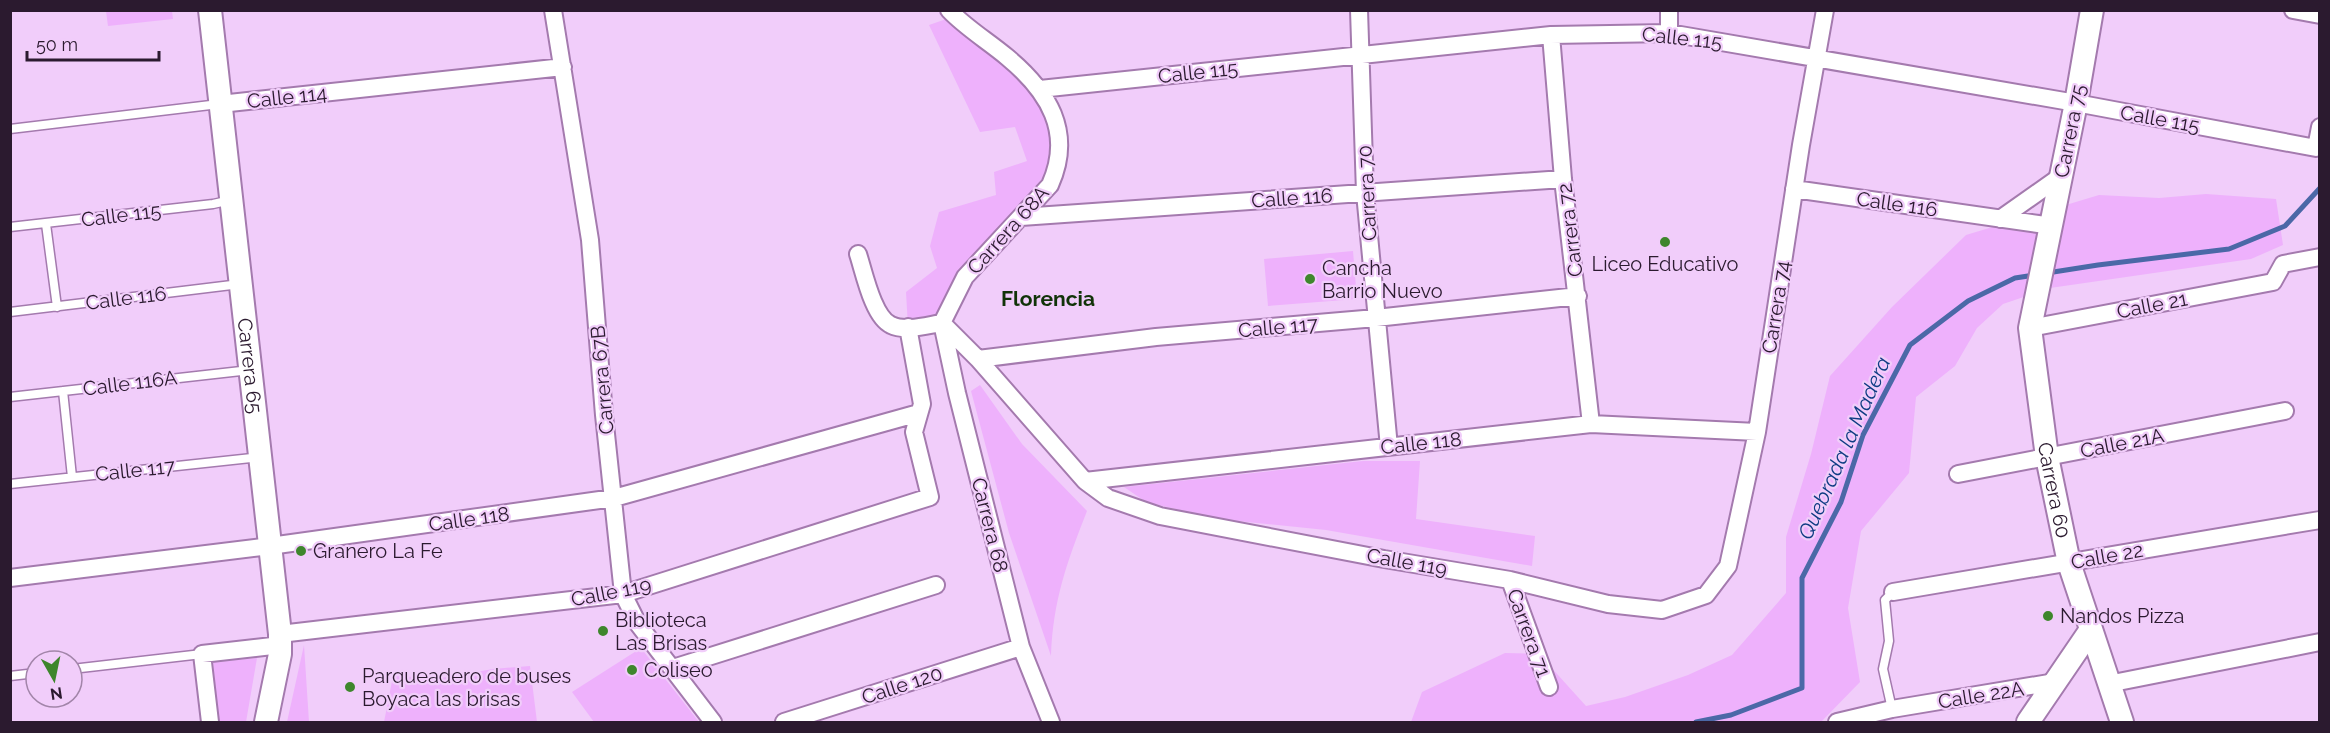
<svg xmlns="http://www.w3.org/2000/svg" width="2330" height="733" viewBox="0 0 2330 733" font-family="Raleway,sans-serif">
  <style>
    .green { fill: #eeb1fc }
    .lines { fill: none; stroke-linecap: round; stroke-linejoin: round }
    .stream { stroke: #4b68a7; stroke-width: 5 }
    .lane-casing { stroke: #a47aae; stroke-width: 11 }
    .street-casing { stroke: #a47aae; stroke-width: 20 }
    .secondary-casing { stroke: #a47aae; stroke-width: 26 }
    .lane { stroke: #fff; stroke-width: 8 }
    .street { stroke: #fff; stroke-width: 16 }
    .secondary { stroke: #fff; stroke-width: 22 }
    .poi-dot { fill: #3e862c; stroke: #f1cdfa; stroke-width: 2 }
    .labels { text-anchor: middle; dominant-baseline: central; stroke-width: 4.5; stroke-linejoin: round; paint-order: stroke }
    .street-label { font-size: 20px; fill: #2b1a2f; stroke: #f1cdfa }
    .poi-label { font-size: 20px; fill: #2b1a2f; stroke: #f1cdfa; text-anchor: start }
    .neighbourhood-label { font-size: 21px; font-weight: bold; fill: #113308; stroke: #f1cdfa }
    .water-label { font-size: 21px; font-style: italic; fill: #0e3c83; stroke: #f1cdfa }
  </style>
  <rect width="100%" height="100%" fill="#f1cdfa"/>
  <path class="green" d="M106,11H172L173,19L108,26Z
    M955,16L1036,96L1052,131L1050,167L942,323L908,327L906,292L937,268L930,246L939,212L996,195L994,172L1027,161L1015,127L980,132L929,25Z
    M2206,194L2276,199L2283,245L2251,259L2050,288L2003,304L1977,328L1955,366L1916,397L1909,473L1861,531L1848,608L1860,682L1821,722H1411L1422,692L1505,653L1539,654L1586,706L1625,697L1688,675L1732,655L1786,593V537L1811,454L1830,376L1892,307L1966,235L2099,195L2159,198Z
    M1353,251L1357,299L1268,306L1264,259Z
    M980,385L1022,444L1087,511C1067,562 1053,600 1051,656L1009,533L971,391Z
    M1363,461H1420L1416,519L1535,536L1532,566L1326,530L1217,519L1146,502L1124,487Z
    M304,645L309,722H287Z
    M641,648L699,722H594L572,692Z
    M257,658L246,722H219L213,662Z
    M530,666L537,722H384L393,676L441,678L493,669Z"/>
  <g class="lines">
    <path class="stream" d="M2047,273L2098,265L2229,249L2285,226L2320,188
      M1696,722L1731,715L1802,688V578L1841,502L1863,435L1910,345L1968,301L2015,278L2035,275"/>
    <g class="lane-casing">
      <path id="lane" d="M10,129L219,104
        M46,224L57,307
        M10,227L213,204L231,200
        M10,312L240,284
        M63,391L72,477
        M10,397L250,370
        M10,484L260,457
        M72,669L202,654
        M10,676L36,673
        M1892,709L1883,669L1889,641L1885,600L1893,592"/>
    </g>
    <g class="street-casing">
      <path id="street" d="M553,10L590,240L604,415L623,594L638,624L713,722
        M1359,10L1365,193L1389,447
        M1669,10V33
        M2293,10L2320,15
        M1551,35L1563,179L1591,424
        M1040,89L1551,35L1669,33L2076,103L2316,148L2320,127
        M220,104L563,67
        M1794,189L2052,226
        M1021,217L1563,179
        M2000,219L2061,176
        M858,254C864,272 873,317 891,325C905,332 928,325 942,323
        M942,323L978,359L1085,481L1108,498L1160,516L1384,559L1510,580L1608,604L1662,610L1706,595L1728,566L1757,432L1801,145L1825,10
        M942,323L957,393L1021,647L1051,722
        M942,323L965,277L1050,185C1074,132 1048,91 1007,57C988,41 966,28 949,10
        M2030,328L2273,282L2283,264L2320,257
        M978,359L1156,337L1376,318L1578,296
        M1958,474L2285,411
        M1085,481L1591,424L1757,432
        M10,578L270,546L614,498L919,413
        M1510,580L1549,687
        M1893,592L2320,520
        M280,634L623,594L930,497L914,432L922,404L908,327
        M673,668L936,585
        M2108,684L2320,642
        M210,722L202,654L281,645
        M784,722L1021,647
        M1837,722L1892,709L2055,682"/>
    </g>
    <g class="secondary-casing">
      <g id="secondary">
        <path id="s1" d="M210,10L280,634V654L266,722"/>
        <path id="s2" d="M2092,10L2076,103L2030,328L2047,457L2069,563L2122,722"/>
        <path d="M2028,722L2090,631"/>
      </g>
    </g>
    <use href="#lane" class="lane"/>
    <use href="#street" class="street"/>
    <use href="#secondary" class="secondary"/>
  </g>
  <g class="poi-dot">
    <circle cx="1665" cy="242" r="6"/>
    <circle cx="1310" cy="279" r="6"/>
    <circle cx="301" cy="551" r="6"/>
    <circle cx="2048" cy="616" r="6"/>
    <circle cx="603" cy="631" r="6"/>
    <circle cx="632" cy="670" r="6"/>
    <circle cx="350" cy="687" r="6"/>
  </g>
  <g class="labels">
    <g class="street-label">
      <text transform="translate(1682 38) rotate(6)">Calle 115</text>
      <text transform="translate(1198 72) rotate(-6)">Calle 115</text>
      <text transform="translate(287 97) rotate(-6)">Calle 114</text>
      <text transform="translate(2160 119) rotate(10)">Calle 115</text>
      <text transform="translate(2070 131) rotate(-79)">Carrera 75</text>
      <text transform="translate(1367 193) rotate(-93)">Carrera 70</text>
      <text transform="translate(1292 198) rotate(-4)">Calle 116</text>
      <text transform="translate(1897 204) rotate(8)">Calle 116</text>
      <text transform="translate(121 215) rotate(-7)">Calle 115</text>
      <text transform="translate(1008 230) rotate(-48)">Carrera 68A</text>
      <text transform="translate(1570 230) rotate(-97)">Carrera 72</text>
      <text transform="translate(126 298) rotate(-7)">Calle 116</text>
      <text transform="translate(2152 305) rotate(-11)">Calle 21</text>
      <text transform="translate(1776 307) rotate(-81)">Carrera 74</text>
      <text transform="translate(1278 327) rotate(-5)">Calle 117</text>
      <text stroke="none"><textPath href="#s1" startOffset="358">Carrera 65</textPath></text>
      <text transform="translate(602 380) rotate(-95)">Carrera 67B</text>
      <text transform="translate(130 383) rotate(-7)">Calle 116A</text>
      <text transform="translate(1421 443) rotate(-6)">Calle 118</text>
      <text transform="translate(2122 443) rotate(-11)">Calle 21A</text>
      <text transform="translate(135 470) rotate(-6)">Calle 117</text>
      <text stroke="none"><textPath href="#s2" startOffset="488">Carrera 60</textPath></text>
      <text transform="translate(469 519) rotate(-8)">Calle 118</text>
      <text transform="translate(990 525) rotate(76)">Carrera 68</text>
      <text transform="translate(2107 556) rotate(-10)">Calle 22</text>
      <text transform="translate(1407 562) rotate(10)">Calle 119</text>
      <text transform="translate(611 592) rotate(-11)">Calle 119</text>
      <text transform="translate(1529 633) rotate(70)">Carrera 71</text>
      <text transform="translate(902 685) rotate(-18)">Calle 120</text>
      <text transform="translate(1981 695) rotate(-9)">Calle 22A</text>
    </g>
    <g class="poi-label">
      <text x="1665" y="264" text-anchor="middle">Liceo Educativo</text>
      <text x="1322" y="268">Cancha<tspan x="1322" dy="23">Barrio Nuevo</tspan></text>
      <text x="313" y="551">Granero La Fe</text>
      <text x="2060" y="616">Nandos Pizza</text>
      <text x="615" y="620">Biblioteca<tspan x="615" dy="23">Las Brisas</tspan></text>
      <text x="644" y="670">Coliseo</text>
      <text x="362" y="676">Parqueadero de buses<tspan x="362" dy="23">Boyaca las brisas</tspan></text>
    </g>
    <g class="neighbourhood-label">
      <text x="1048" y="298">Florencia</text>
    </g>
    <g class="water-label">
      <text transform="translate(1844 448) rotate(-66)">Quebrada la Madera</text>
    </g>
  </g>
  <rect width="2330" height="733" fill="none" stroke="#2b1a2f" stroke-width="24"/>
  <g transform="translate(54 679) rotate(171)"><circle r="28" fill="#f1cdfa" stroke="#a285a9" stroke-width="1.5"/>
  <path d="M0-4.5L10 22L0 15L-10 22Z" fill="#3e862c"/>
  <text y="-9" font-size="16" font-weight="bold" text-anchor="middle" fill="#2b1a2f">N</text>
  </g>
  <path d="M27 51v9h132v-9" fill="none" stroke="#2b1a2f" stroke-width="3"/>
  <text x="36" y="51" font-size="18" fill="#2b1a2f" stroke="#f1cdfa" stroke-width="4.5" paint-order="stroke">50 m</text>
</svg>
